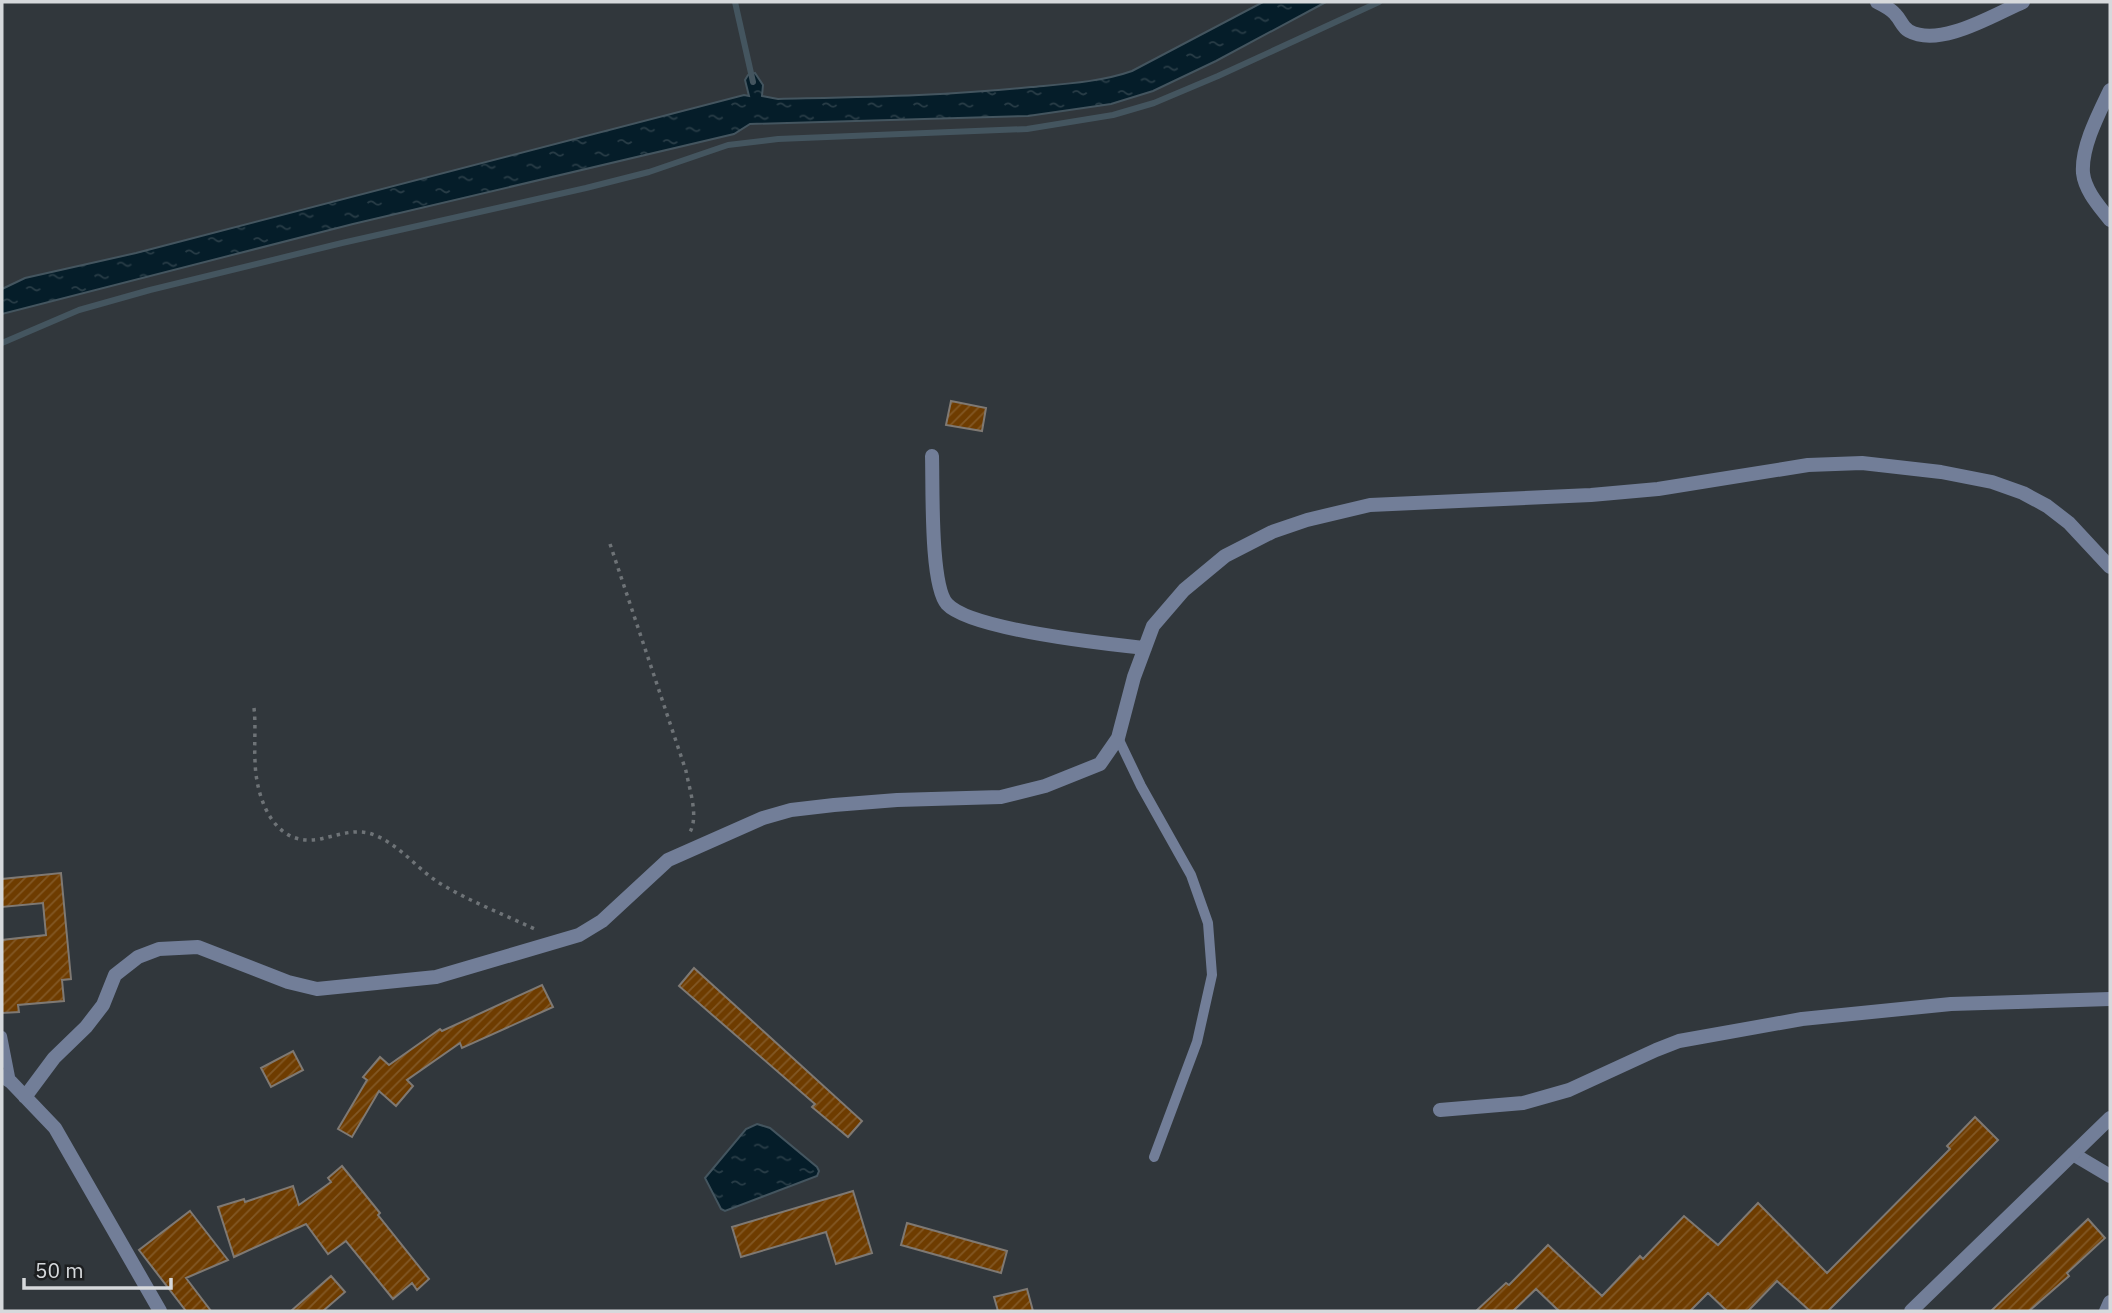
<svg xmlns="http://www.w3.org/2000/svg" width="2112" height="1313" viewBox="0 0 2112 1313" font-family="'IBM Plex Sans',sans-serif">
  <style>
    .water { fill: url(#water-ripples); stroke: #44555f; stroke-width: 2 }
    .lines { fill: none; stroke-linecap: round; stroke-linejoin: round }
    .stream { stroke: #44555f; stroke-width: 6 }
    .building { fill: url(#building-hatch); stroke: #7f7973; stroke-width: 2 }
    .path { stroke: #6e7377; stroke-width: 3.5; stroke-dasharray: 3.5 5; stroke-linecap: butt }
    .service { stroke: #727e98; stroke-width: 10 }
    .minor { stroke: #727e98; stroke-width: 14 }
    .tertiary { stroke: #727e98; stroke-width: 14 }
  </style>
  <defs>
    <pattern id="water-ripples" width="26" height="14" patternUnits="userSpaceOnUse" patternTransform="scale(1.75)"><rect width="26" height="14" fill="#051d29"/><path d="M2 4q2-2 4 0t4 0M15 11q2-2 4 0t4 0" fill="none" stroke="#293d47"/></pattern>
    <pattern id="building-hatch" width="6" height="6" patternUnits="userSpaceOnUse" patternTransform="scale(1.75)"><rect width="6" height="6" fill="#6e3c00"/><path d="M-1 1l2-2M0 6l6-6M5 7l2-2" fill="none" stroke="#825825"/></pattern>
  </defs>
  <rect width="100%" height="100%" fill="#31373c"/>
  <path class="water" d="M1263,2H1326L1216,61L1153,91L1111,104L1028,116L750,124L734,134L353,224L2,314V289L25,278L136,253L744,95L749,96L745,80L748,75L755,73L763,85L762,96L778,99C863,97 947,96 1031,87C1064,84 1101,82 1132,71Z
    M757,1124L770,1128L817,1167L819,1171L817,1176L725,1211L721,1209L705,1178L746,1129Z"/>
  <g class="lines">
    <path class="stream" d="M735,2L753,82
      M2,343L79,310L150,290L342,243L586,188L649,172L728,145L778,139L1027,129L1113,115L1154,103L1218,76L1379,2"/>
  </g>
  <path class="building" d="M951,401L986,408L982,431L946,425Z
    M61,873L71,979L62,980L64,1001L18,1005L19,1012L2,1013V940L46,935L43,903L2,907V879Z
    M694,968L862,1121L848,1137L812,1107L815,1104L679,986Z
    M542,985L553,1007L462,1048L460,1043L407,1080L413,1086L396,1106L379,1091L352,1137L338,1129L367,1080L363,1077L380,1057L389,1065L440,1029L442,1031Z
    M293,1051L303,1070L271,1087L261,1068Z
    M1975,1117L1998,1140L1828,1311H1810L1777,1281L1748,1311H1727L1708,1293L1690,1311H1559L1536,1289L1513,1311H1476L1506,1283L1509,1285L1548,1245L1602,1296L1640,1256L1643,1259L1684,1216L1718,1245L1758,1203L1827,1273L1950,1149L1947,1146Z
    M342,1166L380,1213L378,1215L429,1279L417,1290L412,1283L393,1299L346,1241L328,1254L306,1224L234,1257L218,1207L244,1199L245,1202L293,1186L299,1205L331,1182L328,1178Z
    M853,1191L872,1253L836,1264L826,1232L741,1257L732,1227Z
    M190,1211L228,1260L186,1278L211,1311H186L139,1250Z
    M2088,1219L2105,1238L2067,1273L2069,1276L2029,1311H1991Z
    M907,1223L1007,1251L1001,1273L901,1245Z
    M331,1276L345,1292L323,1311H291Z
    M1027,1289L1033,1311H998L994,1297Z"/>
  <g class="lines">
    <path class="path" d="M610,544L686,771C689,788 699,816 690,832
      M254,708C256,726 254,743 255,761C256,799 274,848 320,839C339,835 358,827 377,836C403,848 418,870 441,884C471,902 505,915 537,930"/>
    <path class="service" d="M1118,738L1141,786L1191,875L1208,923L1212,975L1197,1042L1154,1157
      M2,1036L11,1082"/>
    <path class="minor" d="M1877,2C1883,5 1891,9 1895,14C1901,20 1902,27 1909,31C1940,48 1993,15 2023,2
      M2110,90C2099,113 2081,147 2083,173C2085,191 2100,207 2110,220
      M932,456C933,486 930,585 947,604C971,630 1107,644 1145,648
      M2,1076L11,1082L55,1128L160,1311
      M25,1097L54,1058L86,1027L103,1005L115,975L138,957L159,949L198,947L288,982L317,989L436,977L579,935L602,921L668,860L763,818L791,810L834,805L897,800L1001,797L1045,786L1100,764L1118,738L1134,677L1153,626L1184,590L1225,556L1272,532L1307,520L1370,505L1591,495L1658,489L1808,465L1862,463L1941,472L1992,482L2023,493L2047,506L2069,523L2110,567
      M1440,1110L1523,1103L1569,1090L1656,1050L1679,1041L1802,1019L1951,1004L2110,999
      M2073,1154L2110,1176
      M2106,1311L2110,1302"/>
    <path class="tertiary" d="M1911,1311L2110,1118"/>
  </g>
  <rect width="2112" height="1313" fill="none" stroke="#d6d9dc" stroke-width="7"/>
  <path d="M24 1278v10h147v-10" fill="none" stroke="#d6d9dc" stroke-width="3.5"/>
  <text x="35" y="1278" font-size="21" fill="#d6d9dc" stroke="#1c1e20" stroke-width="5" paint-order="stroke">50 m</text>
</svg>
